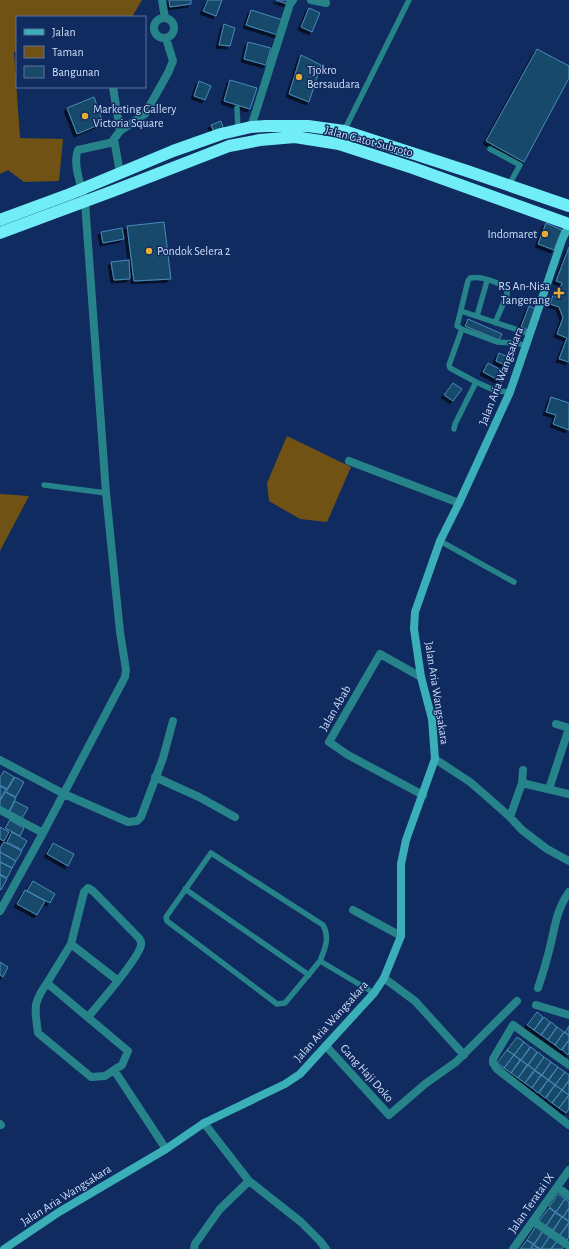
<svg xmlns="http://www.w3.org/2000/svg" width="569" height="1249" viewBox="0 0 569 1249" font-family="'Alegreya Sans',sans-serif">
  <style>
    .green { fill: #705314 }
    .building { fill: #194a6a; stroke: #488aba; filter: url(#shadow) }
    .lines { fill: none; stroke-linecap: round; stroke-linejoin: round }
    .lane { stroke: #27838a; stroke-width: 5.5 }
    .street { stroke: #27838a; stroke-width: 8 }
    .secondary { stroke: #3bafb7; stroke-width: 8 }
    .highway { stroke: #70edf6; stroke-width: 12 }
    .poi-dot { fill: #e5ad35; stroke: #102b5f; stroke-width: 1.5 }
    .labels { text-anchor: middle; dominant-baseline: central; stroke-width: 3; stroke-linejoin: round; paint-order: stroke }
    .poi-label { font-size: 12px; fill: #d0dff9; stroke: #102b5f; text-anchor: start }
    .street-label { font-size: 12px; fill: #d0dff9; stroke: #102b5f }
  </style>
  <defs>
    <filter id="shadow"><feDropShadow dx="-3" dy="3" stdDeviation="0" flood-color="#0009"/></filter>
  </defs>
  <rect width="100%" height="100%" fill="#102b5f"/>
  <path class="green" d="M0,0H142L132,17H17V52H14L20,138L63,139L59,181L24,182L8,170L0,174Z
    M287,436L351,467L327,522L300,519L269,501L267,483Z
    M0,494L29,496L0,551Z"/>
  <path class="building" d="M169,0H191V4L170,7Z
    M208,0H222L216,16L203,11Z
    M276,0H288L287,4Z
    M309,8L320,13L312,32L301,27Z
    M251,10L283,20L278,35L246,25Z
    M224,24L235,28L230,46L219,45Z
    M248,42L271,48L266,65L244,59Z
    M537,49L569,66V78L524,162L486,141Z
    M301,55L321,65L309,102L289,94Z
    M230,80L257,88L250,109L224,101Z
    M199,81L211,86L205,100L194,96Z
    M94,97L103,123L77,134L67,108Z
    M221,121L224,130L215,134L211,125Z
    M164,222L171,279L134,281L127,226Z
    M546,223L562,230L554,250L538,244Z
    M122,228L124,239L103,243L101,232Z
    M569,247V362L559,359L567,338L557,334L563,318L559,307L550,304L553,295L557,297L562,283L556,281Z
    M129,260L130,279L114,280L111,262Z
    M529,306L536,309L528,330L521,327Z
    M468,319L502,334L499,340L465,326Z
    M499,353L513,359L509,367L496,361Z
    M488,363L507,373L502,382L483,372Z
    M453,383L462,389L453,401L444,395Z
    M551,397L569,403V430L553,424L556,415L546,412Z
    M4,771L14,777L7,789L0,785V777Z
    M15,777L24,782L16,797L6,792Z
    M0,786L6,789L0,800Z
    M5,792L16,798L8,813L0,809V801Z
    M15,801L28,808L21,820L9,813Z
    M10,820L24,828L20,836L5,828Z
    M0,827L9,832L4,841L0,839Z
    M12,832L27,841L22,850L7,842Z
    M4,842L22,851L16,861L0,852V848Z
    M53,843L74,854L68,866L47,854Z
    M0,852L16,861L12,868L0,862Z
    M0,862L12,868L7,878L0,874Z
    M0,875L7,879L1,890L0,889Z
    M33,881L55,894L50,903L27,891Z
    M25,890L45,901L37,915L17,904Z
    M0,962L8,967L3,977L0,975Z
    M537,1012L543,1017L534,1030L527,1025Z
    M544,1017L550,1022L541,1035L534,1030Z
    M551,1022L557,1027L548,1040L541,1035Z
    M569,1026V1035L565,1032Z
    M557,1027L564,1032L555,1045L548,1040Z
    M564,1032L569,1036V1040L561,1050L555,1045Z
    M517,1037L524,1042L514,1055L507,1050Z
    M569,1040V1054L568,1055L562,1050Z
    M524,1042L530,1047L521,1060L514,1055Z
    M531,1047L537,1052L528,1065L521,1060Z
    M507,1050L514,1055L504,1068L497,1063Z
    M538,1052L544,1057L535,1070L528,1065Z
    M514,1055L520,1060L511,1073L504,1068Z
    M544,1057L551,1062L542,1075L535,1070Z
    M521,1060L527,1065L518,1078L511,1073Z
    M551,1062L558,1067L548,1080L542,1075Z
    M528,1065L534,1070L525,1083L518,1078Z
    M558,1067L565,1072L555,1085L549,1080Z
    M535,1071L541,1075L532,1088L525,1083Z
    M565,1072L569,1075V1080L562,1090L555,1085Z
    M541,1075L548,1080L538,1093L532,1088Z
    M548,1080L555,1085L545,1098L539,1093Z
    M569,1081V1095L562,1090Z
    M555,1085L562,1090L552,1103L546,1098Z
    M562,1090L569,1095L559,1108L552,1103Z
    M569,1095V1109L566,1113L559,1108Z
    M558,1194L565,1199L556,1212L549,1207Z
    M565,1199L569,1202V1208L563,1217L556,1212Z
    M549,1208L555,1212L546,1226L539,1221Z
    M569,1208V1221L563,1217Z
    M555,1213L562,1217L553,1230L546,1226Z
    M562,1217L569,1222L560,1235L553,1231Z
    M569,1223V1237L567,1240L560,1235Z
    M536,1226L543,1231L534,1244L527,1240Z
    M543,1231L550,1236L541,1249L534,1245Z
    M550,1236L557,1241L551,1249H541Z
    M527,1240L533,1245L530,1249H520Z
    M557,1241L564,1246L562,1249H551Z
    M533,1245L539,1249H531Z"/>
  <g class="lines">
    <path class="lane" d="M237,108L238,130
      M344,131L409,0
      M490,149L520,165L509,185
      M461,311L530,334
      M477,316L487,281
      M495,323L507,295V290L506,287C496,282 480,276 470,278L468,281L457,326L462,329L497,342L517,343L526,346
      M462,329L449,365L450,368L476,382
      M454,429L455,424L476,382L496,391L510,392
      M44,485L106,493
      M440,541L514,582
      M185,889L309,975
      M320,961C325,949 330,937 323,925L211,853L166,917L167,921L277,1004L285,1003L320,961L374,993"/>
    <path class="street" d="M162,0L165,18
      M311,0L326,3
      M154 28a10 10 0 1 1 20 0a10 10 0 1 1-20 0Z
      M113,87L120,131
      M251,127L290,4L293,0
      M120,173L114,139L120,131L145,114L168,73L173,61L166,38
      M349,461L459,503
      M421,677L380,654L329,742L348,755L423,795
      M556,724L569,728
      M435,759L470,782L484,794L510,817L522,830L547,849L569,861
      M0,760L64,794L128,822L137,821L141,817L163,758L173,721
      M155,777L199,797L235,817
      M522,783L569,794
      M549,789L569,728
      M0,810L43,833
      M510,817L522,783L523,770
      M353,910L401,936
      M0,911L43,833L125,677L126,670L120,632L106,493L85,202C82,187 72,164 78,150L114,142
      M71,944L117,980
      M384,978L415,1001L464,1055
      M47,983C32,1004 35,1009 38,1033L91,1077L105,1076L114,1070
      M538,988C542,976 546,963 549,951C555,929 555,912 569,892
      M536,1005L569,1015
      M88,1017C98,1005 140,957 141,945C142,941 140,939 138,937L93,891L88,888L84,892L71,944L47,983L128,1051L122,1065L114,1070L166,1149
      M326,1046L389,1115L425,1084L456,1062L517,1001
      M569,1065L513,1025L493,1059V1063L497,1069L569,1125
      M204,1123L249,1181L301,1222L320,1241L326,1249
      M0,1124L1,1125
      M557,1187L569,1196
      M533,1221L569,1246
      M194,1249L195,1244L220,1209L249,1181
      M513,1249L569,1170"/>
    <path class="secondary" d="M4,1249L59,1212L166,1149L204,1123L285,1084L300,1074L374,993L384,978L401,936V864L406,840L435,759L432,719L421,677L414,629L415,612L440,541L459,503L510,392L562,240L569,225"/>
    <path class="highway" d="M0,220L70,194L173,151L221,134L251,127L266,126H308L344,131L467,171L569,206
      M0,233L113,191L229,146L260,140L295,137L339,144L413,168L569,224"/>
  </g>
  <g class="poi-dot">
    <circle cx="299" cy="77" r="4"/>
    <circle cx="85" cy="116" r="4"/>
    <circle cx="545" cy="234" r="4"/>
    <circle cx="149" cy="251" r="4"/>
    <path d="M557 287h4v4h4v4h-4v4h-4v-4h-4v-4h4z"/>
  </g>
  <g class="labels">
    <g class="poi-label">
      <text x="307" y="70">Tjokro<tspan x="307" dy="14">Bersaudara</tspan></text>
      <text x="93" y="109">Marketing Gallery<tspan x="93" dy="14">Victoria Square</tspan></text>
      <text x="537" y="234" text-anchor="end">Indomaret</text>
      <text x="157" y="251">Pondok Selera 2</text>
      <text x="550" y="286" text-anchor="end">RS An-Nisa<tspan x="550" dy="14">Tangerang</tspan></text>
    </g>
    <g class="street-label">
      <text transform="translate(369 141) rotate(15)">Jalan Gatot Subroto</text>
      <text transform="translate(501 376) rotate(-69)">Jalan Aria Wangsakara</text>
      <text transform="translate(437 693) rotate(81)">Jalan Aria Wangsakara</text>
      <text transform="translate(335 708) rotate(-60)">Jalan Abab</text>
      <text transform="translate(331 1021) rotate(-48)">Jalan Aria Wangsakara</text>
      <text transform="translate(367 1073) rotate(48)">Gang Haji Doko</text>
      <text transform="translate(66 1195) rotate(-32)">Jalan Aria Wangsakara</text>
      <text transform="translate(531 1203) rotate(-55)">Jalan Teratai IX</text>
    </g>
  </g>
  <rect x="16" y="16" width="130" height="72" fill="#102b5f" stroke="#5d739d"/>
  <rect x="24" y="29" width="20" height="6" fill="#3bafb7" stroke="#5d739d"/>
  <text x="52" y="36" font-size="12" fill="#d0dff9">Jalan</text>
  <rect x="24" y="46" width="20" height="12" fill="#705314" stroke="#5d739d"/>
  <text x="52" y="56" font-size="12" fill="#d0dff9">Taman</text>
  <rect x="24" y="66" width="20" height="12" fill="#194a6a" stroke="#5d739d"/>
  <text x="52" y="76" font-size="12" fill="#d0dff9">Bangunan</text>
</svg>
